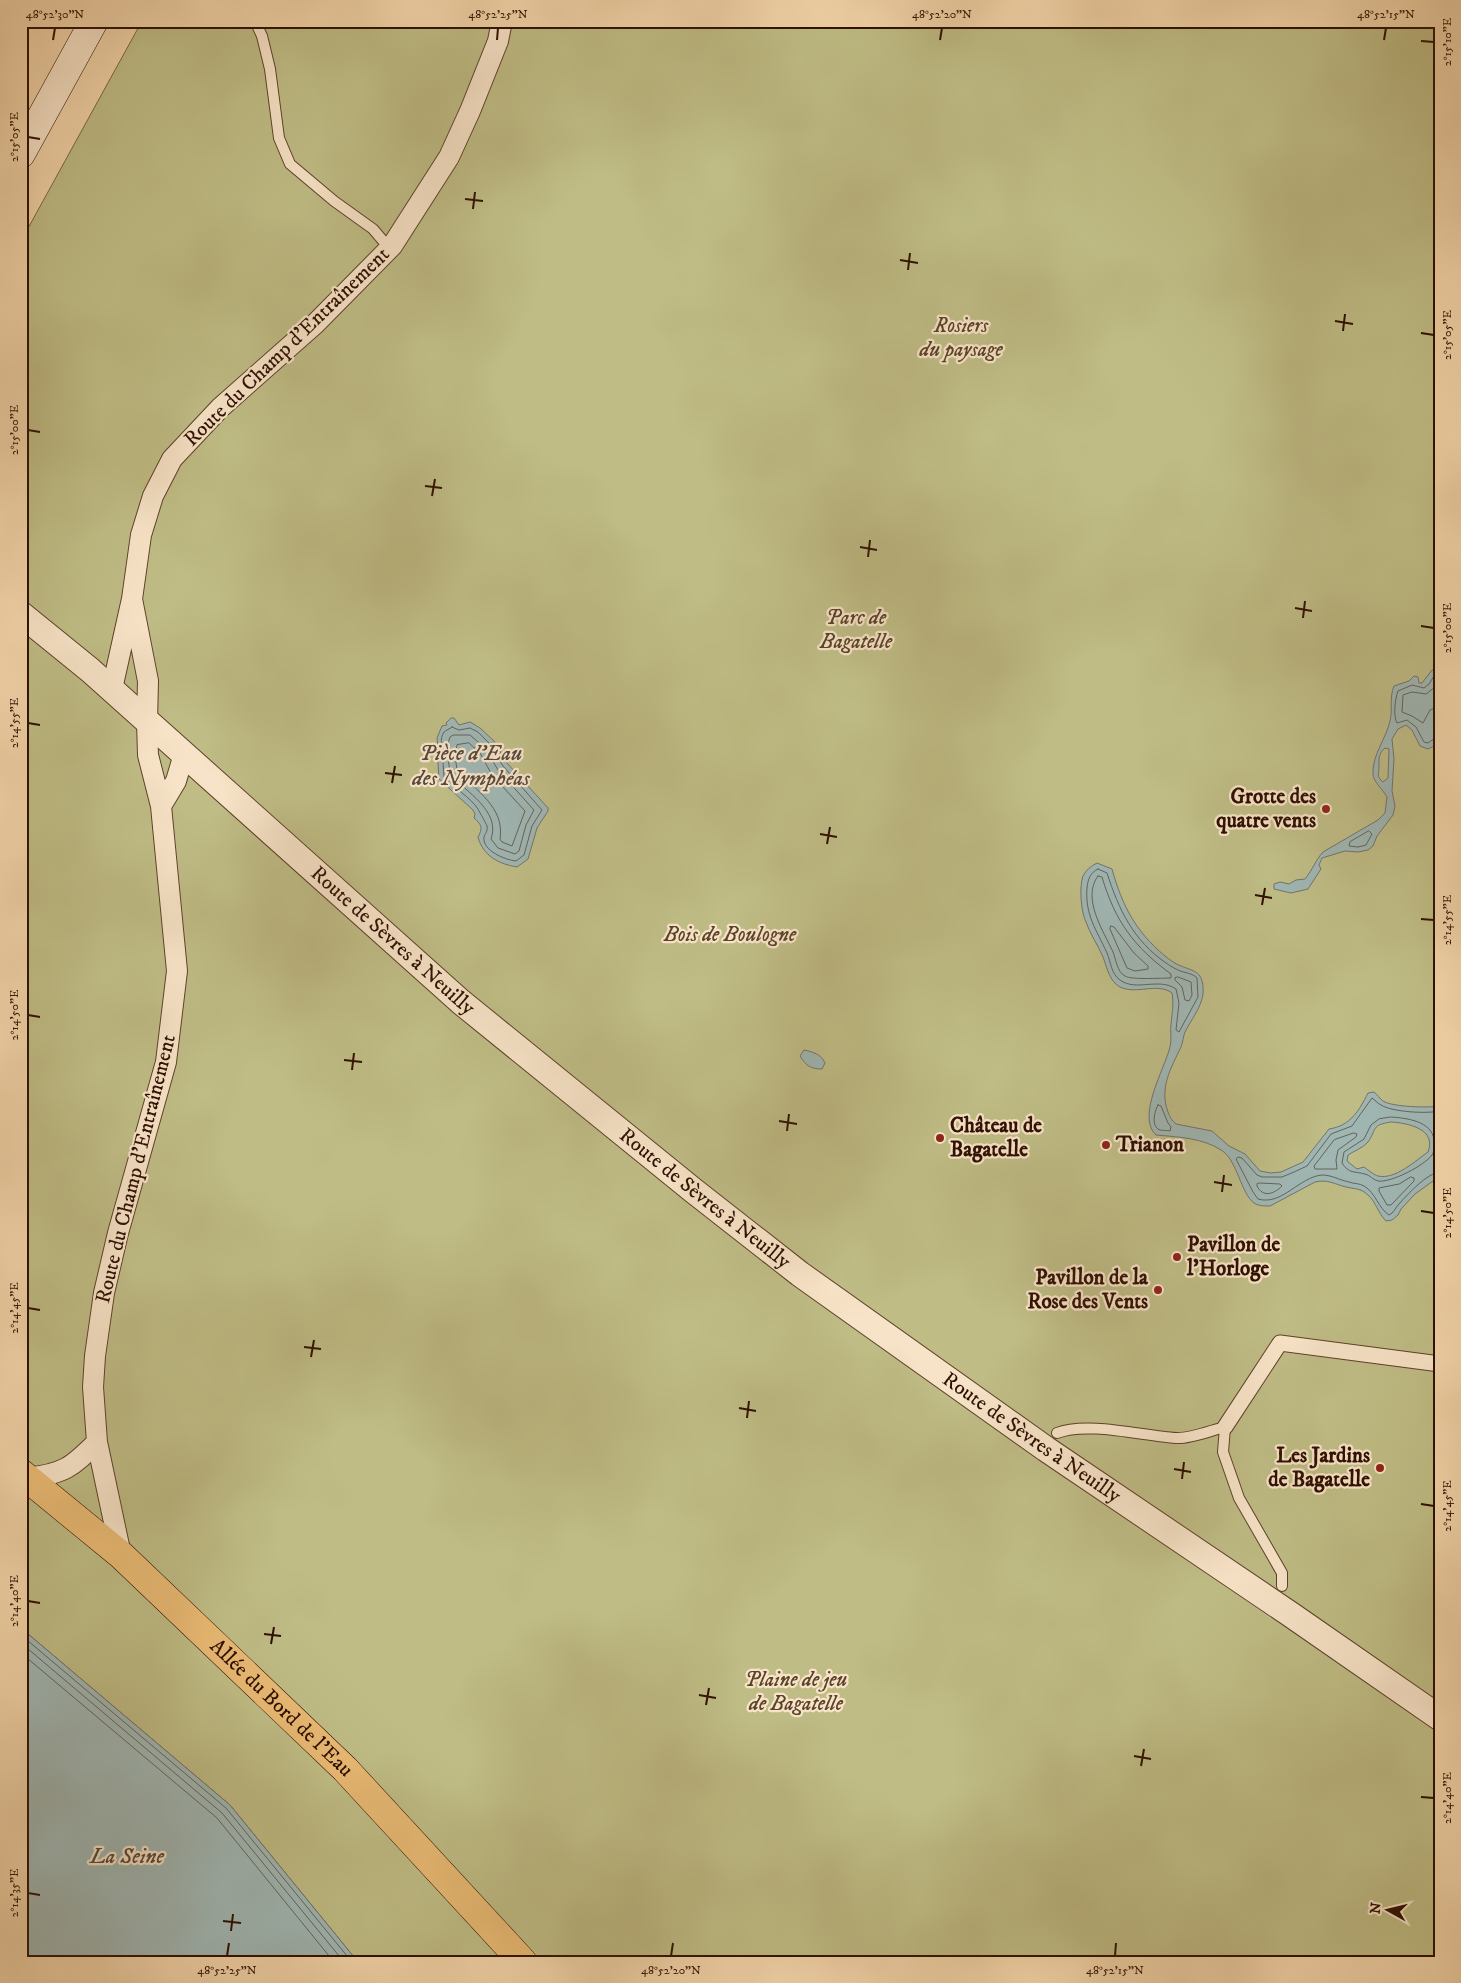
<svg xmlns="http://www.w3.org/2000/svg" width="1461" height="1983" viewBox="0 0 1461 1983" font-family="'IM FELL DW Pica',serif">
  <style>
    .green { fill: #bfbc85; stroke: #766643 }
    .water { fill: #9fb6b3; stroke: #72736c; fill-rule: evenodd }
    .lines { fill: none; stroke-linecap: round; stroke-linejoin: round }
    .shore { stroke: #66625a; stroke-width: 1 }
    .service-casing { stroke: #5f402b; stroke-width: 12 }
    .pedestrian-casing { stroke: #5f402b; stroke-width: 17 }
    .minor-casing { stroke: #5f402b; stroke-width: 22 }
    .tertiary-casing { stroke: #5f402b; stroke-width: 27 }
    .secondary-casing { stroke: #2e0f01; stroke-width: 29 }
    .primary-casing { stroke: #2e0f01; stroke-width: 29 }
    .service { stroke: #f7e3c7; stroke-width: 10 }
    .pedestrian { stroke: #f7e3c7; stroke-width: 15 }
    .minor { stroke: #f7e3c7; stroke-width: 20 }
    .tertiary { stroke: #f7e3c7; stroke-width: 25 }
    .secondary { stroke: #f7e3c7; stroke-width: 28 }
    .primary { stroke: #e9ba74; stroke-width: 28 }
    .ticks { fill: none; stroke: #2e0f01; stroke-width: 2 }
    .poi-dot { fill: #8f2418; stroke: #f7e3c7; stroke-width: 2 }
    .labels { text-anchor: middle; dominant-baseline: central; stroke-width: 4.5; stroke-linejoin: round; paint-order: stroke }
    .park-label { font-size: 21px; font-style: italic; fill: #5a4329; stroke: #f7e3c7 }
    .street-label { font-size: 21px; fill: #2e0f01; stroke: #f7e3c7 }
    .poi-label { font-size: 21px; font-weight: bold; fill: #2e0f01; stroke: #f7e3c7; text-anchor: end }
    .water-label { font-size: 22px; font-style: italic; fill: #56493f; stroke: #f7e3c7 }
    .neatline { fill: none; stroke: #2e0f01; stroke-width: 2 }
    .ticks-label { font-size: 12px; text-anchor: middle; fill: #2e0f01 }
  </style>
  <rect width="100%" height="100%" fill="#f2d4a9"/>
  <filter id="stains"><feTurbulence type="fractalNoise" baseFrequency=".004" numOctaves="4"/><feColorMatrix values="0 0 0 0 .2 0 0 0 0 .09 0 0 0 0 .02 0 0 0 .5 -.17"/></filter>
  <radialGradient id="worn" r=".72"><stop offset=".6" stop-color="#630" stop-opacity="0"/><stop offset="1" stop-color="#630" stop-opacity=".3"/></radialGradient>
  <path class="green" d="M142,21H1440V1962H358L230,1805L21,1628V241Z"/>
  <path class="water" d="M1432,670L1440,672V715L1436,720L1440,727V740L1434,746L1428,749L1420,746L1412,730L1406,725L1398,729L1392,739L1394,759L1392,791L1395,806L1393,815L1377,836L1373,846L1368,850L1358,852L1345,851L1322,858L1319,865L1321,869L1308,889L1291,893L1274,889V884L1280,882L1289,884L1296,880L1305,879C1313,869 1315,861 1323,852L1378,820L1385,813L1387,797C1383,790 1373,781 1373,774C1372,755 1386,739 1390,721C1393,709 1389,698 1394,686L1409,681L1414,676L1418,677L1419,683H1422ZM1385,748L1389,749L1388,778L1383,782C1376,776 1379,775 1379,767C1379,759 1378,754 1385,748Z
    M451,718H454L459,725L470,722L480,728L494,741L507,763L548,808V811L537,828L528,859L517,867C499,864 483,856 478,837C483,828 482,825 474,818L475,814L473,810L439,779L438,763L434,754L438,747L437,738L442,726L447,725L446,723Z
    M1097,863L1112,869C1122,905 1135,931 1165,956C1169,959 1175,964 1181,966C1193,971 1202,971 1203,987C1205,1003 1192,1018 1185,1032C1183,1037 1183,1042 1181,1047C1171,1068 1159,1088 1168,1112C1170,1117 1172,1121 1176,1124L1212,1131L1229,1146L1245,1154L1260,1171L1271,1173L1281,1172L1303,1162L1329,1129C1350,1126 1359,1111 1368,1093L1374,1092C1377,1094 1380,1099 1383,1101C1392,1107 1429,1108 1440,1106V1176L1415,1194L1401,1209L1398,1215L1392,1220L1386,1221C1378,1213 1376,1202 1368,1195C1361,1188 1354,1189 1346,1187C1334,1184 1328,1179 1315,1182L1270,1206C1265,1206 1258,1206 1254,1203C1241,1194 1237,1159 1221,1150C1203,1138 1178,1137 1156,1135C1136,1117 1165,1068 1170,1047C1172,1040 1170,1031 1171,1024C1172,1013 1174,1004 1172,993C1157,982 1137,995 1120,987C1109,981 1107,967 1103,957C1098,945 1090,934 1086,922C1081,912 1079,887 1083,876C1086,870 1091,866 1097,863ZM1391,1122C1408,1123 1437,1129 1428,1152C1415,1161 1395,1180 1378,1176C1374,1175 1368,1170 1364,1167L1357,1169L1347,1161L1348,1155C1354,1151 1363,1148 1368,1142C1377,1129 1371,1125 1391,1122Z
    M804,1050C813,1052 821,1054 825,1063L822,1069C811,1069 806,1066 800,1056Z
    M21,1628L230,1805L358,1962L21,1961Z"/>
  <g class="lines">
    <path class="shore" d="M1440,676H1434L1429,684L1424,688L1412,685L1398,691C1395,699 1393,716 1397,723L1407,720L1416,727L1424,742L1428,743L1435,738L1440,737
      M1440,683L1426,694L1412,692L1403,695L1402,712L1412,716L1423,723L1430,710L1440,706
      M452,727L459,730L470,728L478,732L490,744L503,766L542,810L532,826L524,855L516,861C506,860 482,851 484,837C485,833 488,832 487,826C486,823 480,813 478,809C470,797 454,788 444,777L443,762L440,755C443,747 439,739 444,732C446,730 450,729 452,727Z
      M454,735H470L485,748L498,770L534,810L526,825L519,851L515,854L498,848L491,839C501,811 466,792 450,774C449,764 446,745 450,737Z
      M469,743L480,753L492,775L525,811L512,846L502,842L500,839C505,807 476,791 457,770L455,755L457,745Z
      M1369,831L1372,834L1366,845L1358,847L1349,846L1350,842Z
      M1098,869L1107,873C1119,910 1133,940 1166,963C1169,965 1172,967 1176,969C1182,973 1191,972 1197,978L1198,997L1179,1032L1176,1030L1179,1003L1176,989C1159,977 1136,992 1120,980C1111,974 1111,962 1107,953C1096,929 1085,915 1087,888C1088,879 1090,873 1098,869Z
      M1098,876L1102,877C1115,921 1134,947 1171,974V978C1161,978 1131,980 1125,976C1117,972 1116,959 1113,952C1104,932 1081,898 1098,876Z
      M1111,926L1114,927L1134,953L1148,966V969L1135,971L1127,968L1110,929Z
      M1178,977L1191,982L1192,995L1189,1001L1185,1000L1182,987L1175,980V978Z
      M1158,1105L1161,1106L1168,1123L1171,1127L1170,1131C1167,1130 1160,1131 1158,1129C1151,1124 1155,1110 1158,1105Z
      M1440,1111C1427,1114 1392,1112 1381,1105C1377,1103 1375,1100 1372,1098L1352,1126L1331,1134L1307,1166L1294,1172L1282,1177H1262L1257,1175L1242,1158L1238,1157L1236,1159L1253,1192L1258,1199C1282,1206 1299,1177 1322,1175C1332,1175 1339,1180 1349,1182C1354,1184 1359,1183 1364,1186C1376,1193 1378,1208 1389,1215C1394,1213 1395,1208 1399,1204C1408,1194 1427,1173 1440,1172
      M1391,1117C1406,1118 1432,1121 1434,1140C1435,1145 1435,1150 1432,1155C1425,1165 1391,1183 1378,1181C1373,1180 1370,1175 1365,1174C1354,1171 1349,1174 1342,1163L1344,1152L1364,1139L1371,1125L1379,1119Z
      M1354,1133L1357,1134L1356,1137L1338,1150L1336,1160L1337,1169H1315L1314,1166L1334,1140Z
      M1411,1177L1414,1178V1181L1391,1205H1387L1379,1191V1188L1399,1184Z
      M1260,1183L1280,1184L1282,1186C1274,1194 1263,1198 1257,1186V1184Z
      M21,1635L226,1808L352,1962
      M21,1643L222,1813L344,1962
      M21,1653L217,1818L334,1962"/>
    <g class="service-casing">
      <path id="service" d="M255,21L262,36L270,69L279,138L290,164L334,201L373,229L390,249
        M1057,1433C1087,1421 1143,1436 1176,1438C1190,1439 1212,1430 1225,1427L1223,1452L1239,1498L1282,1573V1586"/>
    </g>
    <g class="pedestrian-casing">
      <path id="pedestrian" d="M1225,1427L1280,1343L1440,1364"/>
    </g>
    <g class="minor-casing">
      <path id="minor" d="M112,689L132,599L141,535L153,496L172,459L220,408L315,324L392,246L449,157L470,111L498,41L502,21
        M161,806L176,781L184,754
        M27,1478C64,1474 72,1467 97,1442
        M121,1555L97,1442L93,1387L95,1356L104,1293L118,1233L166,1062L177,971L161,806L148,755L147,721L148,681L132,599"/>
    </g>
    <g class="tertiary-casing">
      <g id="tertiary">
        <path id="s1" d="M21,614L90,670L461,1002L694,1191L800,1274L1046,1449L1290,1614L1440,1718"/>
      </g>
    </g>
    <g class="secondary-casing">
      <path id="secondary" d="M21,154L94,21"/>
    </g>
    <g class="primary-casing">
      <g id="primary">
        <path id="s2" d="M21,1473L121,1555L345,1769L523,1962"/>
      </g>
    </g>
    <use href="#service" class="service"/>
    <use href="#pedestrian" class="pedestrian"/>
    <use href="#minor" class="minor"/>
    <use href="#tertiary" class="tertiary"/>
    <use href="#secondary" class="secondary"/>
    <use href="#primary" class="primary"/>
  </g>
  <path class="ticks" d="M53,40L55,28M497,40L498,28M940,40L942,28M1384,40L1386,28M1421,41L1434,42M28,137L40,139M465,199L483,201M473,209L475,192M900,260L918,263M908,270L910,253M1335,321L1353,324M1343,331L1345,314M1421,333L1434,335M28,430L40,432M425,486L442,488M432,496L435,479M860,547L877,550M868,557L870,540M1295,608L1312,611M1303,618L1305,601M1421,626L1434,628M28,723L40,725M385,773L402,775M392,783L395,766M820,834L837,837M827,844L830,827M1255,895L1272,898M1262,905L1265,888M1421,919L1434,920M28,1015L40,1017M344,1060L362,1062M352,1070L354,1053M779,1121L797,1124M787,1131L789,1114M1214,1182L1232,1185M1222,1192L1224,1175M1421,1211L1434,1213M28,1308L40,1310M304,1347L321,1349M311,1357L314,1340M739,1408L756,1411M747,1418L749,1401M1174,1469L1191,1472M1182,1479L1184,1462M1421,1504L1434,1506M28,1601L40,1603M264,1634L281,1636M271,1644L274,1627M699,1695L716,1698M706,1705L709,1688M1134,1756L1151,1759M1141,1766L1144,1749M1421,1797L1434,1798M28,1893L40,1895M223,1921L241,1923M231,1931L233,1914M227,1956L229,1943M671,1956L673,1943M1115,1956L1116,1943"/>
  <g class="poi-dot">
    <circle cx="1326" cy="809" r="5"/>
    <circle cx="940" cy="1138" r="5"/>
    <circle cx="1106" cy="1145" r="5"/>
    <circle cx="1177" cy="1257" r="5"/>
    <circle cx="1158" cy="1290" r="5"/>
    <circle cx="1380" cy="1468" r="5"/>
  </g>
  <g class="labels">
    <g class="park-label">
      <text x="961" y="326">Rosiers<tspan x="961" dy="24">du paysage</tspan></text>
      <text x="856" y="618">Parc de<tspan x="856" dy="24">Bagatelle</tspan></text>
      <text x="730" y="935">Bois de Boulogne</text>
      <text x="796" y="1680">Plaine de jeu<tspan x="796" dy="24">de Bagatelle</tspan></text>
    </g>
    <g class="street-label">
      <text transform="translate(287 347) rotate(-44)">Route du Champ d'Entraînement</text>
      <text stroke="none"><textPath href="#s1" startOffset="495">Route de Sèvres à Neuilly</textPath></text>
      <text transform="translate(136 1169) rotate(-76)">Route du Champ d'Entraînement</text>
      <text stroke="none"><textPath href="#s1" startOffset="900">Route de Sèvres à Neuilly</textPath></text>
      <text stroke="none"><textPath href="#s1" startOffset="1305">Route de Sèvres à Neuilly</textPath></text>
      <text stroke="none"><textPath href="#s2" startOffset="351">Allée du Bord de l'Eau</textPath></text>
    </g>
    <g class="poi-label">
      <text x="1316" y="797">Grotte des<tspan x="1316" dy="24">quatre vents</tspan></text>
      <text x="950" y="1126" text-anchor="start">Château de<tspan x="950" dy="24">Bagatelle</tspan></text>
      <text x="1116" y="1145" text-anchor="start">Trianon</text>
      <text x="1187" y="1245" text-anchor="start">Pavillon de<tspan x="1187" dy="24">l'Horloge</tspan></text>
      <text x="1148" y="1278">Pavillon de la<tspan x="1148" dy="24">Rose des Vents</tspan></text>
      <text x="1370" y="1456">Les Jardins<tspan x="1370" dy="24">de Bagatelle</tspan></text>
    </g>
    <g class="water-label">
      <text x="471" y="753">Pièce d'Eau<tspan x="471" dy="25">des Nymphéas</tspan></text>
      <text x="127" y="1856">La Seine</text>
    </g>
  </g>
  <rect width="1461" height="1983" fill="none" stroke="#f2d4a9" stroke-width="55"/>
  <g transform="translate(1388 1910) rotate(278)" stroke="#f7e3c7" stroke-width="4" paint-order="stroke">
  <path d="M0-4L9 19L0 12L-9 19Z" fill="#2e0f01"/>
  <text y="-8" font-size="14" font-weight="bold" text-anchor="middle" fill="#2e0f01">N</text>
  </g>
  <rect x="28" y="28" width="1406" height="1928" class="neatline"/>
  <g class="ticks-label">
    <text x="55" y="18">48°52'30"N</text>
    <text x="498" y="18">48°52'25"N</text>
    <text x="942" y="18">48°52'20"N</text>
    <text x="1386" y="18">48°52'15"N</text>
    <text transform="translate(1447 42) rotate(-90)" y="4">2°15'10"E</text>
    <text transform="translate(14 137) rotate(-90)" y="4">2°15'05"E</text>
    <text transform="translate(1447 335) rotate(-90)" y="4">2°15'05"E</text>
    <text transform="translate(14 430) rotate(-90)" y="4">2°15'00"E</text>
    <text transform="translate(1447 628) rotate(-90)" y="4">2°15'00"E</text>
    <text transform="translate(14 723) rotate(-90)" y="4">2°14'55"E</text>
    <text transform="translate(1447 920) rotate(-90)" y="4">2°14'55"E</text>
    <text transform="translate(14 1015) rotate(-90)" y="4">2°14'50"E</text>
    <text transform="translate(1447 1213) rotate(-90)" y="4">2°14'50"E</text>
    <text transform="translate(14 1308) rotate(-90)" y="4">2°14'45"E</text>
    <text transform="translate(1447 1506) rotate(-90)" y="4">2°14'45"E</text>
    <text transform="translate(14 1601) rotate(-90)" y="4">2°14'40"E</text>
    <text transform="translate(1447 1798) rotate(-90)" y="4">2°14'40"E</text>
    <text transform="translate(14 1893) rotate(-90)" y="4">2°14'35"E</text>
    <text x="227" y="1974">48°52'25"N</text>
    <text x="671" y="1974">48°52'20"N</text>
    <text x="1115" y="1974">48°52'15"N</text>
  </g>
  <rect width="100%" height="100%" filter="url(#stains)"/>
  <rect width="100%" height="100%" fill="url(#worn)"/>
</svg>
